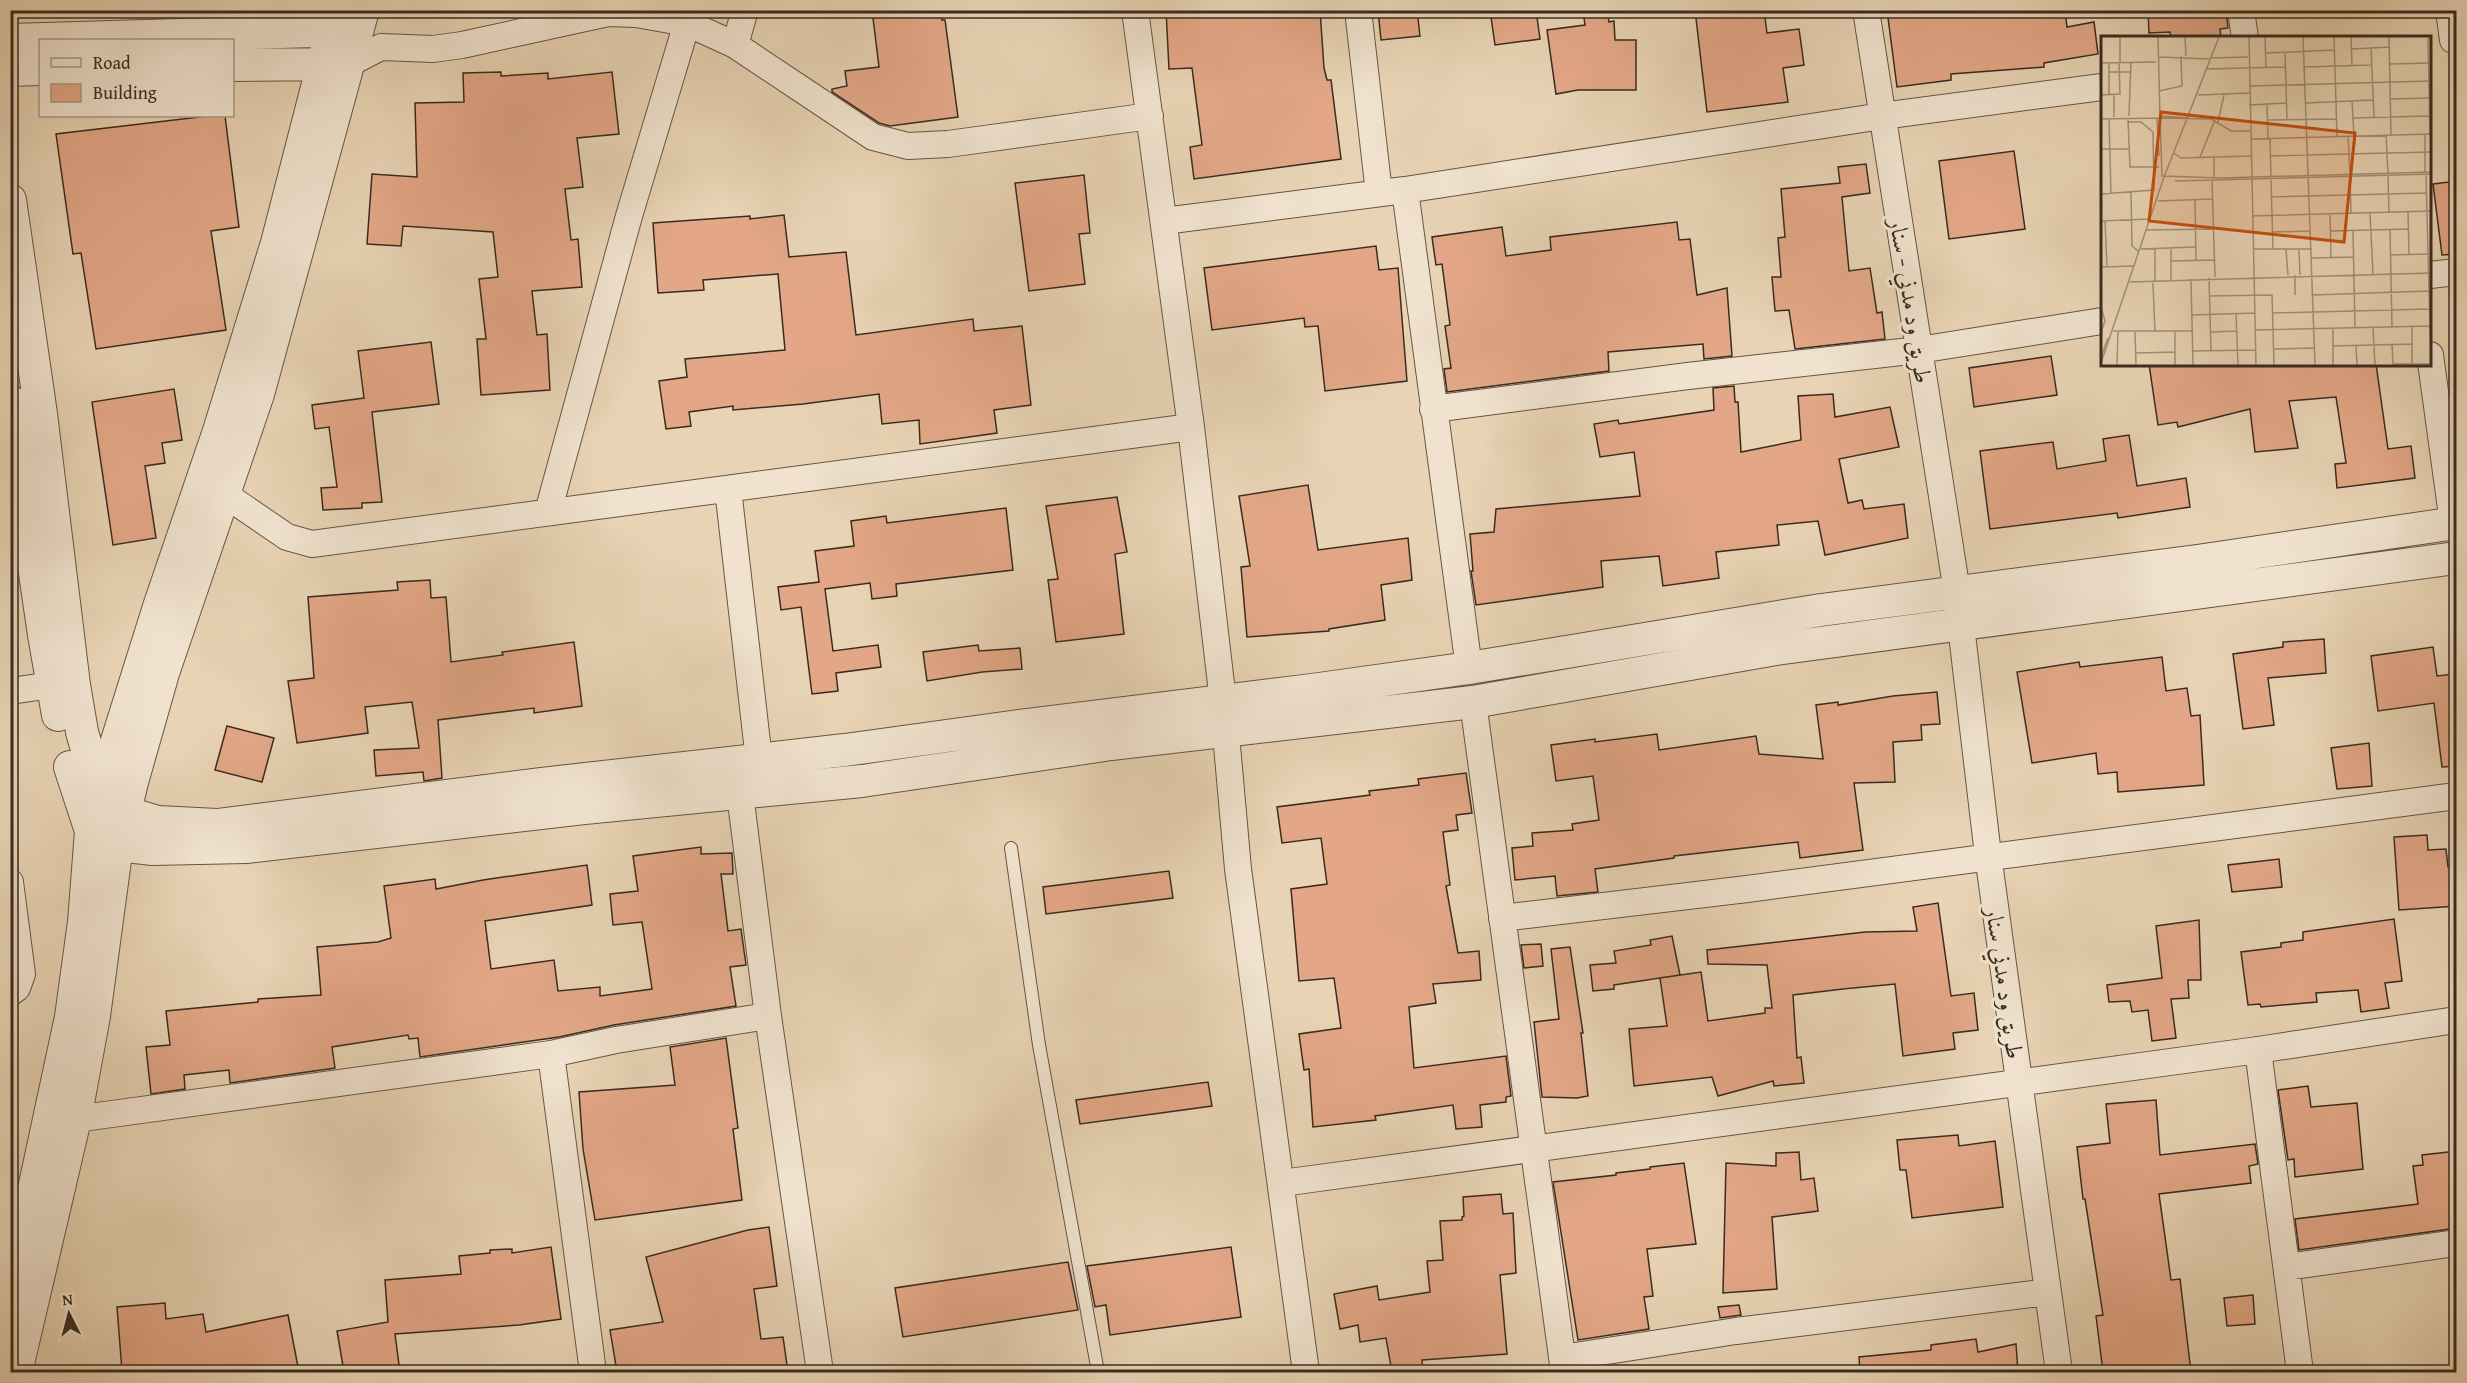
<svg xmlns="http://www.w3.org/2000/svg" width="2467" height="1383" viewBox="0 0 2467 1383" font-family="'Gentium Book Plus',Amiri,serif">
  <style>
    .building { fill: #e3a787; stroke: #382c1f; stroke-width: 1.5 }
    .lines { fill: none; stroke-linecap: round; stroke-linejoin: round }
    .service-casing { stroke: #645644; stroke-width: 14 }
    .minor-casing { stroke: #645644; stroke-width: 28 }
    .tertiary-casing { stroke: #645644; stroke-width: 34 }
    .service { stroke: #f0e2ce; stroke-width: 12 }
    .minor { stroke: #f0e2ce; stroke-width: 26 }
    .tertiary { stroke: #f0e2ce; stroke-width: 32 }
    .labels { text-anchor: middle; dominant-baseline: central; stroke-width: 6; stroke-linejoin: round; paint-order: stroke }
    .street-label { font-size: 24px; fill: #382c1f; stroke: #f0e2ce }
    .inset-road { fill: none; stroke: #a29078; stroke-width: 1.5 }
    .view { fill: #c55010; fill-opacity: 0.15; stroke: #c55010; stroke-width: 3 }
    .inset-edge { fill: none; stroke: #382c1f; stroke-width: 3 }
  </style>
  <rect width="100%" height="100%" fill="#e8d3b4"/>
  <filter id="stains"><feTurbulence type="fractalNoise" baseFrequency=".00333" numOctaves="4"/><feColorMatrix values="0 0 0 0 .2 0 0 0 0 .09 0 0 0 0 .02 0 0 0 .5 -.17"/></filter>
  <radialGradient id="worn" r=".72"><stop offset=".6" stop-color="#630" stop-opacity="0"/><stop offset="1" stop-color="#630" stop-opacity=".3"/></radialGradient>
  <path class="building" d="M872,10H940L942,20H945L958,117L890,126L879,123L832,92V89L847,86L845,71L879,67Z
    M1166,10H1320L1324,68L1327,80H1331L1341,159L1194,179L1190,147L1202,145L1192,68L1169,69Z
    M1378,10H1417L1420,36L1381,40Z
    M1490,10H1536L1540,39L1495,45Z
    M1583,10H1607L1609,22L1614,21L1615,40H1636V90H1578L1556,94L1547,30L1585,25Z
    M1695,10H1764L1767,33L1799,29L1804,65L1783,68L1788,102L1707,112Z
    M1887,10H2065L2067,27L2094,22L2098,54L2044,63V67L1951,74V80L1897,87Z
    M2148,10H2226L2228,28L2220,29L2221,38H2171L2170,32L2149,33Z
    M501,72V76L548,73V79L612,72L619,134L577,138L583,187L565,189L571,240L578,239L582,287L532,291L537,335L547,334L550,390L481,395L477,339H486L479,279L498,277L493,232L403,226L401,246L367,244L372,174L417,177L415,103L464,102L463,73Z
    M208,116H225L239,227L211,231L226,330L96,349L81,253L73,254L56,134Z
    M2014,151L2025,229L1949,239L1939,161Z
    M1866,164L1870,193L1842,197L1849,271L1870,268L1877,313L1882,312L1885,339L1795,349L1789,310L1775,311L1772,277H1781L1778,238L1785,237L1781,189L1840,183L1838,167Z
    M1084,175L1090,233L1079,234L1085,284L1029,291L1015,183Z
    M2457,181V254L2442,255L2433,184Z
    M784,215L789,257L846,252L856,335L973,319L974,331L1022,326L1031,405L994,410L997,433L920,444L919,420L882,424L879,394L803,404L733,410V406L689,412L691,426L666,429L659,381L687,377L685,359L785,350L778,274L703,280L704,290L658,293L653,223L750,216V219Z
    M1677,222L1679,240L1690,239L1697,295L1727,288L1732,356L1704,359L1703,344L1608,352L1609,371L1447,392L1444,369L1451,368L1445,326L1450,325L1442,264L1436,265L1432,237L1502,227L1506,256L1551,250L1550,237Z
    M1376,246L1379,270L1398,268L1407,381L1325,391L1318,326L1305,327L1304,318L1212,330L1204,268Z
    M431,342L439,404L372,412L382,502L362,503V508L323,510L321,488L337,487L329,427L315,429L312,405L364,398L358,351Z
    M2051,356L2057,395L1974,407L1969,368Z
    M2149,364H2376L2388,449L2411,446L2415,478L2337,488L2335,464L2346,463L2336,397L2289,401L2298,448L2255,452L2250,409L2178,427L2177,422L2158,425Z
    M1734,386L1735,402H1738L1741,452L1801,440L1798,396L1833,394L1835,417L1890,407L1899,447L1839,459L1848,503L1862,500L1864,509L1904,504L1908,538L1825,555L1818,521L1777,525L1779,545L1716,552L1719,578L1663,586L1659,556L1601,561L1603,587L1476,605L1471,571H1473L1470,534L1494,532L1496,509L1640,496L1634,452L1600,457L1594,424L1618,420L1619,424L1714,410L1713,388Z
    M174,389L182,440L162,443L165,463L145,466L156,538L113,545L92,402Z
    M2129,435L2137,486L2186,478L2190,507L2118,518L2117,513L1990,529L1980,451L2053,442L2057,469L2106,461L2103,439Z
    M1308,485L1318,550L1408,538L1412,580L1381,585L1385,620L1329,629V631L1247,637L1241,567L1250,566L1239,496Z
    M1117,497L1127,552L1115,554L1124,634L1056,642L1048,580L1058,579L1046,506Z
    M1006,508L1013,570L896,584L897,596L872,599L870,583L825,589L833,651L878,645L881,667L836,673L838,691L812,694L801,607L781,610L778,587L819,582L815,551L854,546L851,521L886,516L887,523Z
    M430,580L431,598L446,597L451,662L503,655L502,652L574,642L582,706L534,713V708L438,720L442,778L424,781L423,772L376,776L374,750L419,748L412,702L365,707L368,733L297,743L288,681L314,678L308,597L398,590L397,582Z
    M2324,639L2326,673L2268,678L2274,725L2243,729L2233,654L2283,647V642Z
    M978,645L979,651L1020,648L1022,669L982,672L927,681L923,652Z
    M2433,647L2437,676L2454,674L2457,690V766L2442,767L2434,703L2378,711L2371,656Z
    M2162,657L2166,691L2187,688L2191,716L2200,715L2204,785L2118,792L2117,772L2098,774L2096,753L2032,763L2017,672L2079,662L2080,667Z
    M1937,692L1940,724L1921,725L1922,740L1893,742L1895,782L1854,783L1863,850L1800,858L1798,842L1674,856V858L1595,869L1598,892L1557,896L1555,876L1515,880L1512,848L1533,846L1532,833L1573,830L1572,824L1599,820L1593,776L1556,781L1551,745L1595,739V742L1657,734L1659,750L1756,736L1759,754L1823,759L1816,705L1838,702V705L1893,696Z
    M227,726L274,738L262,782L215,770Z
    M2369,743L2372,786L2337,789L2331,748Z
    M1466,773L1472,813L1456,815L1458,830L1443,832L1450,885L1446,886L1458,953L1479,951L1481,980L1433,984L1436,1003L1409,1007L1414,1068L1506,1056L1511,1096L1506,1097V1102L1480,1105L1482,1127L1456,1129L1453,1105L1375,1116L1376,1120L1313,1127L1309,1069L1304,1070L1299,1034L1341,1028L1334,978L1299,981L1291,889L1327,884L1321,838L1282,843L1277,807L1370,795L1369,791L1419,785L1418,779Z
    M2427,835L2428,850L2446,849L2448,867L2457,866V906L2399,910L2394,837Z
    M701,847V854L732,853L733,874H721L728,931L741,929L746,965L730,967L736,1006L614,1025L559,1037L420,1057L418,1038L409,1039L408,1035L332,1047L335,1068L230,1083L229,1070L184,1075L185,1089L151,1094L146,1047L170,1045L166,1011L258,1002V999L321,995L317,947L378,942L391,938L384,886L435,879L436,889L483,880L587,865L592,905L485,921L491,969L554,960L558,991L600,987V996L652,989L642,922L613,925L610,894L638,891L633,856Z
    M2279,859L2282,887L2232,892L2228,865Z
    M1169,871L1173,898L1046,914L1043,887Z
    M1938,903L1951,996L1974,993L1978,1030L1953,1033L1955,1049L1903,1056L1895,984L1843,989L1793,995L1797,1058L1801,1057L1804,1083L1774,1086L1773,1081L1718,1096L1712,1077L1634,1086L1629,1029L1667,1026L1660,978L1701,972L1708,1021L1765,1013V1008H1772L1767,965L1708,964L1707,950L1865,932L1917,931L1913,907Z
    M2394,919L2402,981L2385,983L2389,1008L2361,1012L2358,990L2316,993L2317,1002L2261,1007L2260,1004L2248,1005L2241,952L2281,947V943L2303,940V932Z
    M2199,920L2201,980H2188L2189,998L2171,999L2176,1038L2152,1041L2148,1010L2132,1012L2130,1001L2109,1002L2107,985L2162,978L2156,926Z
    M1672,936L1680,975L1614,985V989L1593,991L1590,965L1616,963L1614,951L1651,945L1650,940Z
    M1541,944L1543,966L1524,968L1521,945Z
    M1570,947L1583,1033H1581L1588,1096L1577,1098L1542,1097L1534,1022L1559,1019L1551,949Z
    M726,1038L738,1128L733,1129L742,1200L595,1220L583,1149L579,1092L675,1085L670,1047Z
    M1208,1082L1212,1106L1080,1124L1076,1100Z
    M2308,1086L2311,1107L2357,1103L2363,1169L2295,1177L2294,1159L2288,1160L2278,1090Z
    M2156,1100L2160,1155L2255,1144L2258,1164L2249,1166L2251,1183L2159,1194L2171,1280L2180,1279L2191,1372H2103L2096,1316L2103,1315L2085,1199H2083L2077,1147L2110,1143L2106,1104Z
    M1958,1135L1959,1146L1995,1141L2003,1207L1912,1218L1906,1170H1900L1897,1140Z
    M2457,1151V1228L2299,1250L2295,1219L2418,1204L2413,1166L2423,1165L2422,1155Z
    M1799,1152L1801,1180L1814,1178L1818,1211L1772,1217L1777,1289L1723,1293L1726,1163L1776,1166V1153Z
    M1684,1163L1696,1244L1647,1249L1653,1296L1644,1297L1649,1329L1578,1340L1553,1182L1616,1175V1173L1650,1169V1167Z
    M1501,1194L1503,1214L1513,1213L1516,1273L1500,1275L1507,1354L1422,1360L1423,1372H1392L1386,1338L1360,1342L1358,1325L1340,1329L1334,1294L1377,1286L1379,1300L1430,1292L1427,1261L1443,1260L1440,1221L1462,1220V1217L1464,1216L1463,1197Z
    M769,1227L777,1286L754,1289L761,1339L783,1337L788,1372H617L610,1330L663,1322L646,1257L748,1230Z
    M551,1247L561,1319L519,1325L395,1334L400,1372H344L337,1331L388,1322L385,1280L461,1274L459,1256L490,1253V1250L512,1249V1253Z
    M1231,1247L1241,1317L1110,1335L1106,1305L1095,1307L1087,1266Z
    M1068,1262L1078,1310L903,1337L895,1288Z
    M2253,1295L2255,1324L2227,1326L2224,1298Z
    M165,1303L166,1319L203,1314L206,1332L288,1315L299,1372H159V1368L122,1371L117,1307Z
    M1739,1305L1741,1315L1720,1318L1718,1307Z
    M1976,1339L1978,1352L2016,1344L2018,1372H1860L1859,1357L1931,1350V1345Z"/>
  <g class="lines">
    <g class="service-casing">
      <path id="service" d="M1011,848L1039,1045L1098,1372"/>
    </g>
    <g class="minor-casing">
      <path id="minor" d="M1135,10L1191,427L1223,701L1238,869L1306,1372
        M1358,10L1379,193
        M1866,10L1957,592L1988,855L2059,1372
        M2241,10L2245,38
        M2449,10L2453,40
        M735,45L745,10
        M348,64L381,47L433,49L462,45L608,13L636,14L687,23L735,45L873,137L908,146L948,144L1150,116
        M1405,190L1469,668
        M1164,221L1405,190L1882,116L2102,87
        M2430,275L2456,272
        M2430,355L2453,523
        M1433,409L1688,376L1919,350L2102,321
        M728,489L759,760
        M224,494L287,537L312,544L1191,427
        M548,512L629,216L687,23
        M10,691L52,685
        M1473,702L1564,1372
        M740,794L768,1016L820,1372
        M10,882L22,974L17,988L10,993
        M1502,918L1747,889L2456,796
        M2258,1050L2300,1372
        M551,1054L593,1372
        M75,1119L551,1054L616,1040L768,1016
        M1282,1183L2258,1050L2456,1020
        M2287,1267L2456,1243
        M1562,1358L1736,1331L2048,1292"/>
    </g>
    <g class="tertiary-casing">
      <path id="tertiary" d="M10,40L350,30
        M232,65L344,64
        M10,70L40,69
        M10,200L41,414L74,685L82,732L100,795L124,812L158,822L217,825L540,784L845,750L1026,725L1312,690L1469,668L1821,610L2197,561L2456,523
        M10,401L44,635L58,715
        M70,767L91,831L117,845L153,849L246,847L584,808L862,781L1111,744L1473,702L1776,649L2456,558
        M10,1301L71,1017L84,922L91,831L100,795L159,607L219,431L277,243L337,10
        M16,1372L75,1119L94,1016L117,845L132,782L163,673L258,394L363,10"/>
    </g>
    <use href="#service" class="service"/>
    <use href="#minor" class="minor"/>
    <use href="#tertiary" class="tertiary"/>
  </g>
  <g class="labels">
    <g class="street-label">
      <text transform="translate(1911 301) rotate(81)">طريق ود مدني - سنار</text>
      <text transform="translate(2005 983) rotate(82)">طريق ود مدني سنار</text>
    </g>
  </g>
  <g transform="translate(2101 36)">
    <rect width="330" height="330" fill="#e8d3b4"/>
    <path class="inset-road" d="M19,1V27M84,1L85,20M148,1L155,329M164,1L165,32M202,1L214,329M233,1L236,101M250,1L251,29M288,1L290,99M327,1L329,98M270,12L273,81M251,13L288,11M184,16L186,84M165,17L234,14M58,21L108,23M110,22L147,21M0,27L55,26M8,27V59M289,28L330,27M203,31L270,29M106,33L184,31M8,36H30M148,50L330,45M58,55L81,50L80,20M0,59L19,58L18,27M97,59L148,57M289,63L330,62M251,65L253,100M205,67L272,64M148,69L186,67M166,69L167,103M28,80L30,26M59,80L88,82M13,81V59M56,82L58,120M252,82L328,80M0,83L59,82L57,1M8,83L10,158M27,83L29,131H58M167,84L236,83M27,86H40L52,96M117,86L123,59M149,95H130L110,83L59,82L61,140L120,142L330,136M324,98V136M285,99L287,137M247,100L249,137M150,103L330,98M169,103L170,141M0,113H28M73,117L80,122L150,120M169,120L330,116M99,121L114,84M113,121V142M325,139L330,329M287,140L288,176M249,141L250,177M170,144L172,213M74,145L330,138M111,145L114,241M30,156L31,210L37,215M0,158L53,154L52,96M170,161L325,157M94,164L95,224M57,165L112,163M307,176L308,219M269,177L272,238M229,178L230,221M151,180L330,175M0,185L49,183M4,185L6,230M289,193L291,291M46,194L113,193M252,194L254,292M229,195L308,193M172,196L210,195M70,212V244M40,213L95,211M54,213V246M153,213H211M185,213L187,239M198,214L199,239M289,219L328,218M211,222L252,221M70,225L113,224M0,231L32,230M194,239V259M108,242L110,315M90,243L92,329M29,246L330,237M52,247L54,296M212,259L328,255M108,260L171,259L173,329M0,271L4,285L0,296M135,277L137,329M172,277L329,273M91,279L154,277M311,291V328M272,292L274,329M232,293V329M154,294L329,290M12,295H91M34,296L35,329M74,296V329M110,296L135,295M291,309L292,328M232,310L311,308M255,310L256,329M173,313L213,312M92,315L155,314M35,317L74,316M0,321L7,302M0,327L63,141L118,1M292,328H329M16,329L17,295"/>
    <path class="view" d="M60,76L254,97L243,206L48,185Z"/>
    <rect width="330" height="330" class="inset-edge"/>
  </g>
  <rect width="2467" height="1383" fill="none" stroke="#e8d3b4" stroke-width="36"/>
  <rect x="12" y="12" width="2443" height="1359" fill="none" stroke="#382c1f" stroke-width="3"/>
  <rect x="18" y="18" width="2431" height="1347" fill="none" stroke="#382c1f" stroke-width="1.5"/>
  <rect x="39" y="39" width="195" height="78" fill="#f0e2ce" stroke="#a69988" stroke-width="1.5"/>
  <rect x="51" y="58" width="30" height="9" fill="#f0e2ce" stroke="#a69988" stroke-width="1.5"/>
  <text x="93" y="69" font-size="18" fill="#382c1f">Road</text>
  <rect x="51" y="84" width="30" height="18" fill="#e3a787" stroke="#a69988" stroke-width="1.5"/>
  <text x="93" y="99" font-size="18" fill="#382c1f">Building</text>
  <g transform="translate(69 1314) rotate(354)" stroke="#f0e2ce" stroke-width="4.5" paint-order="stroke">
  <path d="M0-4.5L10 22L0 15L-10 22Z" fill="#382c1f"/>
  <text y="-9" font-size="16" font-weight="bold" text-anchor="middle" fill="#382c1f">N</text>
  </g>
  <rect width="100%" height="100%" filter="url(#stains)"/>
  <rect width="100%" height="100%" fill="url(#worn)"/>
</svg>
